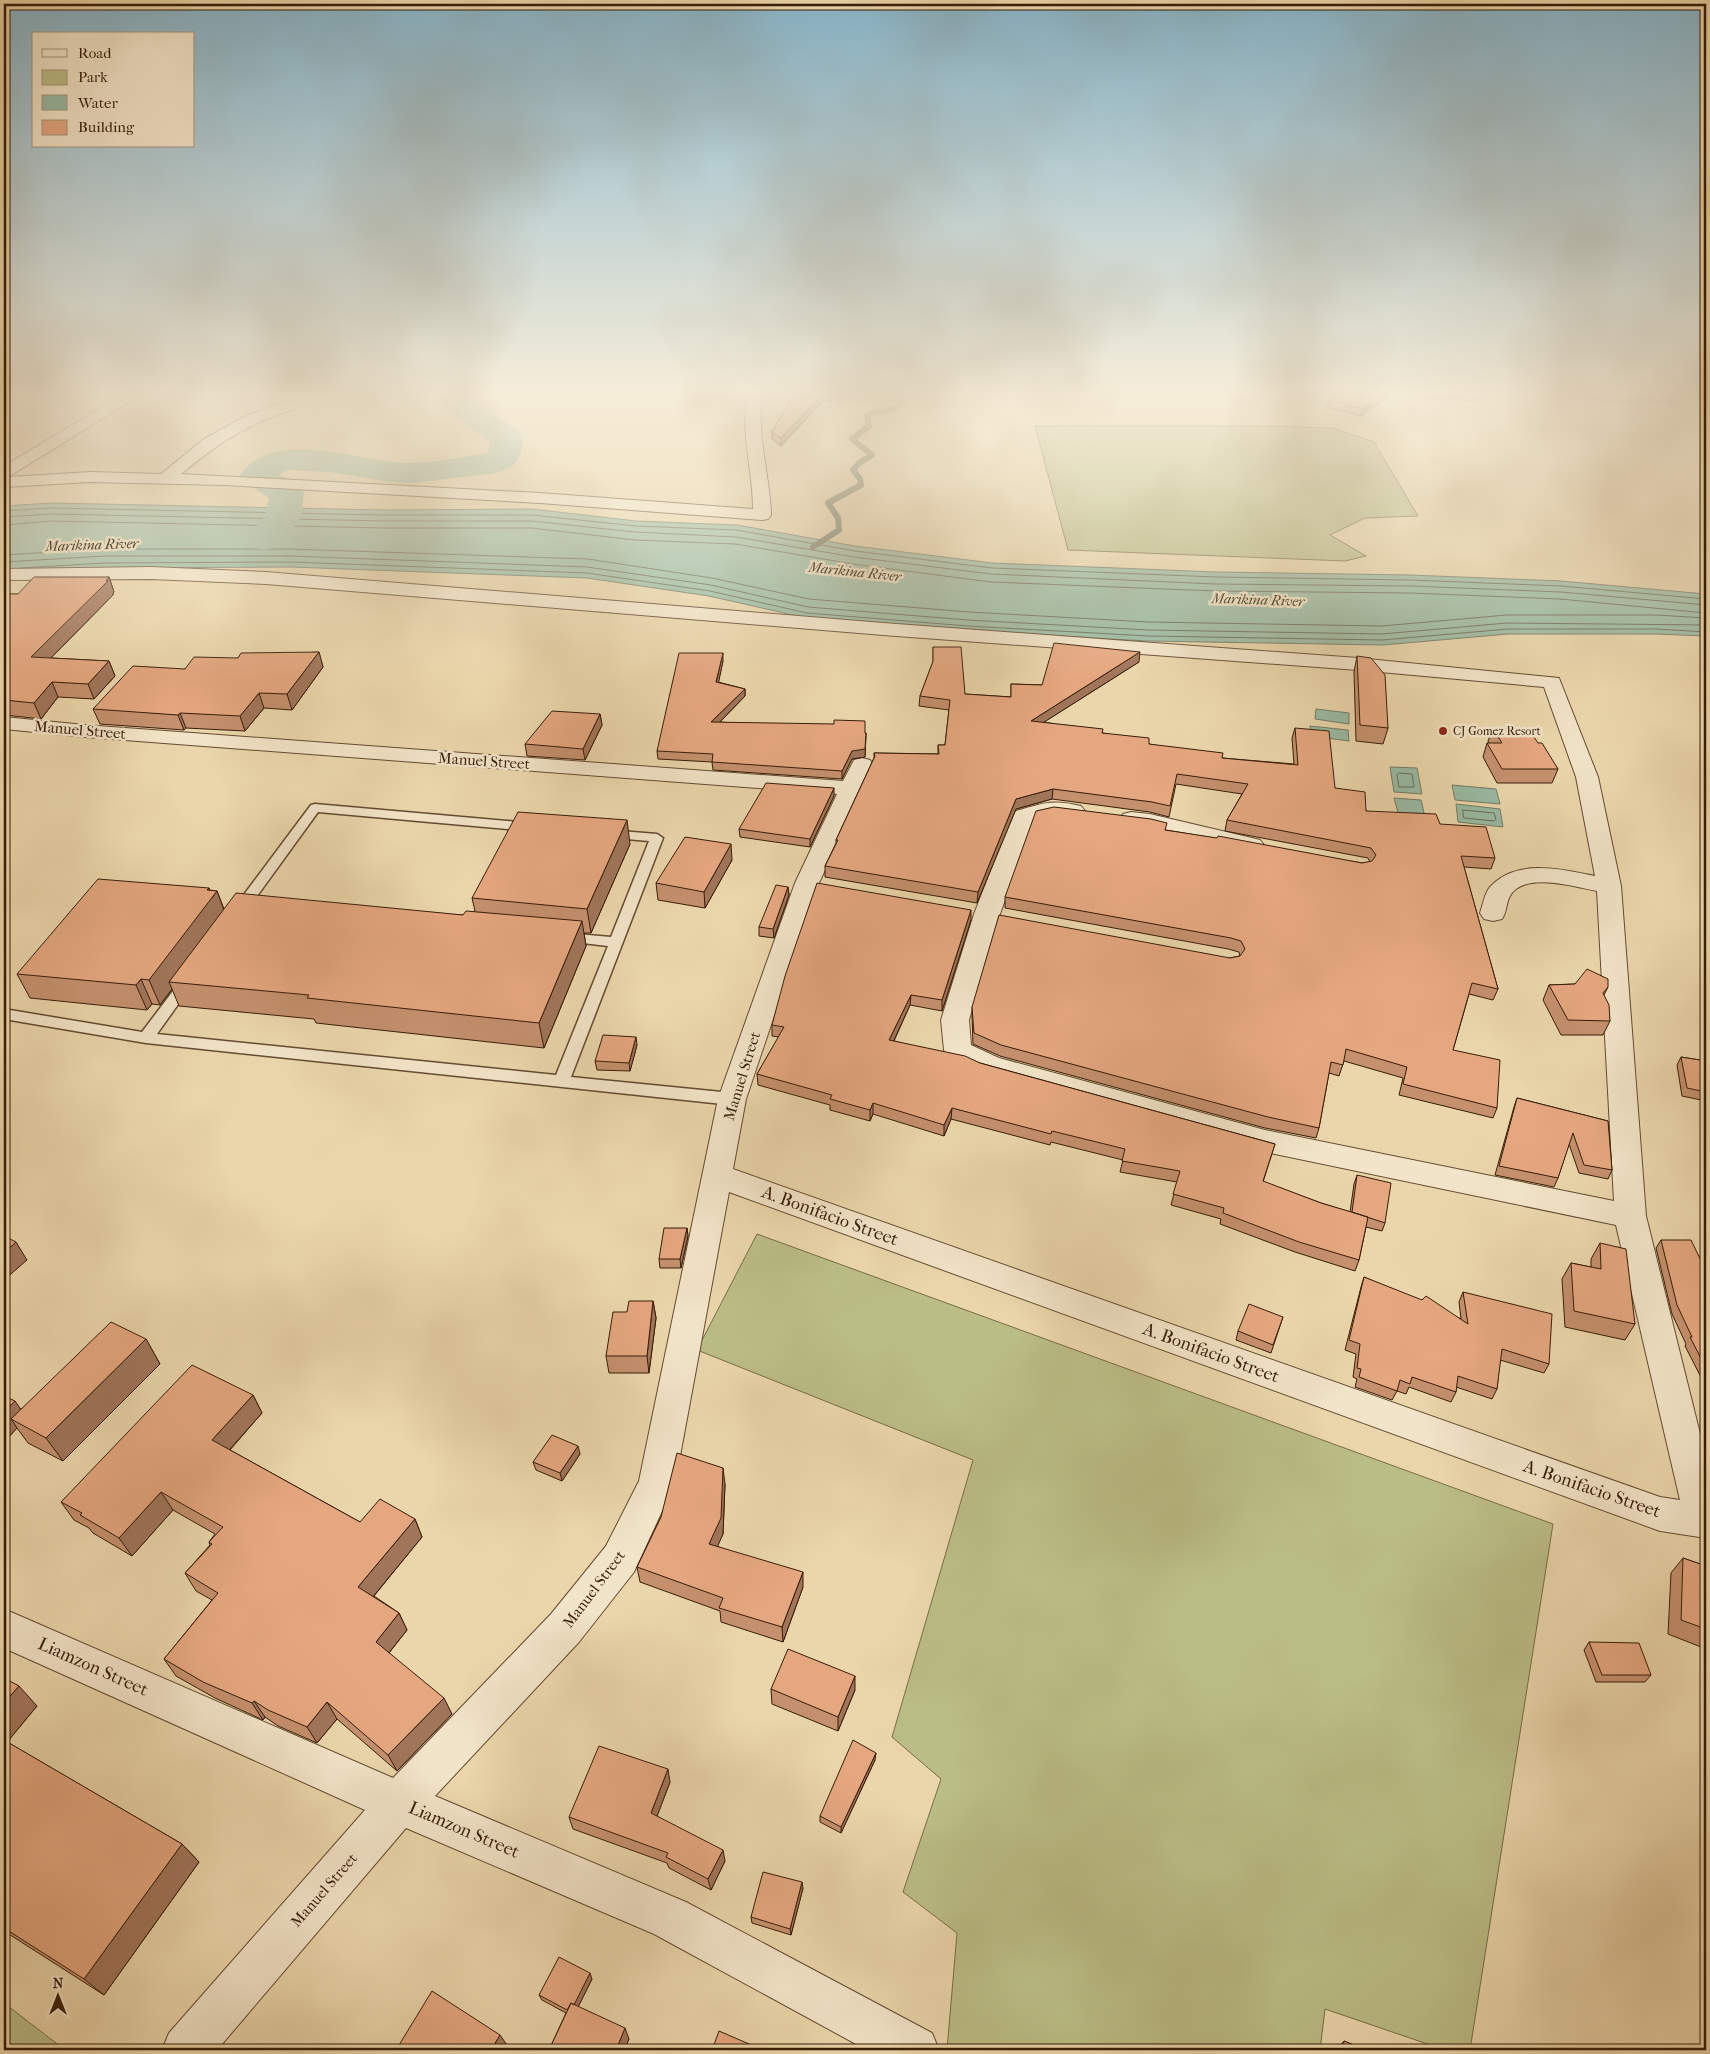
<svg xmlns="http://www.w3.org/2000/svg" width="1710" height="2054" viewBox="0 0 1710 2054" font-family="'IM FELL French Canon',serif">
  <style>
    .green { fill: #bbbd86; stroke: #796c46 }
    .water { fill: #99baa3; stroke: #727b65 }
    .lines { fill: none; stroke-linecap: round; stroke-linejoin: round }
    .shore { stroke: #686b55; stroke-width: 1 }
    .stream { stroke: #727b65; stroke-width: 6 }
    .river { fill: #99baa3; fill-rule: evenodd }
    .service-casing { stroke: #644a30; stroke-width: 3 }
    .minor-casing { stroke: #644a30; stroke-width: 2 }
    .service { fill: #f2e4c8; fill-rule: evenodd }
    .minor { fill: #f2e4c8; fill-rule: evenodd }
    .wall { fill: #c5906e; stroke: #371c07 }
    .shaded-wall { fill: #a0755a; stroke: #371c07 }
    .building { fill: #e5a780; stroke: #371c07 }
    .poi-dot { fill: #8f2418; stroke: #f2e4c8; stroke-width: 2 }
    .labels { text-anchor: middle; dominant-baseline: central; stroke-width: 5; stroke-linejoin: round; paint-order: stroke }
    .far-poi-label { font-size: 12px; fill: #371c07; stroke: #f2e4c8; text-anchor: start }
    .far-water-label { font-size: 14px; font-style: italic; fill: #544b36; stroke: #f2e4c8 }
    .street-label { font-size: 15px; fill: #371c07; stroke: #f2e4c8 }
    .near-street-label { font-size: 18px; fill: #371c07; stroke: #f2e4c8 }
  </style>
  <rect width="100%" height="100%" fill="#ebd6ab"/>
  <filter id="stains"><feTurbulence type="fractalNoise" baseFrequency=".004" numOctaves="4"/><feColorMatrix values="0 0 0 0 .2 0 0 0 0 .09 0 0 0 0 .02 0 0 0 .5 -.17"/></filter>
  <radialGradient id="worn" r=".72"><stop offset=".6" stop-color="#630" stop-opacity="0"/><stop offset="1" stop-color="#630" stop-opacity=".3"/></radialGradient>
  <path class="green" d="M1035,426H1269L1332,428L1374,442L1418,516L1365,518L1330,535L1366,556L1345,561L1068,550Z
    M757,1234L1553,1524L1470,2050H1445L1325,2009L1320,2050H947L957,1933L903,1892L941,1779L892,1737L973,1460L697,1350Z
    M4,2003L65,2050H4Z"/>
  <path class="water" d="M50,503L384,510L532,509L636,521L737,525L855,546L992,563L1216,572L1410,575L1561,581L1706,594V636L1656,634H1508L1383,645L1148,641L967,631L806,618L709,596L587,578L291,567L105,568L4,574V506Z
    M1316,709L1349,713V724L1315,719Z
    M1310,726L1348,730L1349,741L1311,736Z
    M1390,767L1417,768L1422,794L1394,792Z
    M1452,785L1496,789L1500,804L1455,800Z
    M1394,798L1421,800L1425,817L1399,816Z
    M1456,804L1500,809L1503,827L1458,822Z"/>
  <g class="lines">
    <path class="shore" d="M4,511L51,508L384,515H532L636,526L736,530L855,551L992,568L1216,577L1410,580L1561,586L1706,599
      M4,517L51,514L384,521H531L635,532L736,537L854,557L991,574L1215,584L1410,586L1561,592L1706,605
      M4,525L51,521L384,528H531L635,540L735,544L853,564L991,582L1215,591L1410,593L1560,599L1706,613
      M4,555L104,549H290L588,559L712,578L809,599L969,612L1148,622L1382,626L1507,615H1656L1706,618
      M4,562L105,556H290L587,567L711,585L808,607L968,620L1148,630L1382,634L1507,623L1706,625
      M21,568L105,563L291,562L587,573L710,591L807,613L968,626L1148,636L1382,640L1508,629H1656L1706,632
      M1399,773L1412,774L1414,787H1399L1397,775Z
      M1463,810L1494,813L1496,819L1494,821L1464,818Z"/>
    <path class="stream" d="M813,547L839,530L838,518L828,503L861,485L860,479L853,470L859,463L872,455L852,439L869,426L867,415L895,408L913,390"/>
    <path class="river" d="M426,390H461L519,432L523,439C520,460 517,468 495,473L414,483L390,482L330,472L286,470L280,475L299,486L304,493L301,518L277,547L264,550L251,547L246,539L265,516L269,498L245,482L240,475C274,425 363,464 413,463C437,462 462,457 485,454L488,452L490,442L430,397Z"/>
    <g class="service-casing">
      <path id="service" d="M315,804L531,823L537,827L531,831L318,812L244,914H234L232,911L234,908L311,805Z
        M608,830L657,834L663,838L571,1077L732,1093L738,1095L740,1099L738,1103L732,1105L146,1043L4,1019V1009L142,1032L182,979H192L194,982L157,1034L556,1075L608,946L565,941L560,940L558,937L560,934L565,933L611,937L649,841L603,837L602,834L603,831Z"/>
    </g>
    <g class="minor-casing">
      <path id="minor" d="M131,390H149L8,477L90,472L161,474L204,439L246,416L296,398L307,392L312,393L314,396C307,407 292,409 280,414C240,428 214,447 181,474L540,493L753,509C753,468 739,431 749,390H763C755,433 770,473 771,515L768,519L762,520L540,503L224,485L90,482L4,487V466Z
        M151,567L266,572L883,623L1358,658L1559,678L1598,777L1621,886L1646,1216L1706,1458V1538L1660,1531L729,1192L675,1483L634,1572L579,1642L435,1796L686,1902L932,2033L939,2050H867L654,1934L406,1828L217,2050H162L169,2033L365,1810L4,1648V1609L393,1778L551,1614L606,1546L639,1481L718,1099L795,883L837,794L85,737L4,729V717L85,725L843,781L854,760L862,758L870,760L873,765L819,883L746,1099L733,1169L1660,1497L1680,1500L1616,1225L1265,1152L980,1072L948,1057L944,1050L941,1020L974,914L1012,816L1016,811C1043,803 1052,799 1081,806L1085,811L1081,816L1073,818L1053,815L1034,820L1000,914L969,1020L971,1045L999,1058L1265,1130L1614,1201L1597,891C1575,887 1524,871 1510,896C1506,903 1507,912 1502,919L1493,921L1484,919L1480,913C1483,905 1484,894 1490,887C1516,858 1561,869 1595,876L1576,777L1544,687L1358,670L883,635L266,584L151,579L4,580V569Z
        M1131,812L1150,814L1252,838L1260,840L1264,845L1260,850L1252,852L1150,828L1123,824L1119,819L1123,814Z"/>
    </g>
    <use href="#service" class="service"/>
    <use href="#minor" class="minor"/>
  </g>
  <path class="wall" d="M767,390H869V402L823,401L781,446L772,439V432L793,396Z
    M1344,390H1397L1361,416L1327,407L1329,400Z
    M1417,390H1479L1480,394L1478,401L1421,398Z
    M1506,390H1682L1681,394L1677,393L1678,397L1675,404L1631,399L1630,403Z
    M109,577L114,592L113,593V595L51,658L109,661L115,676L94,699L58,697L41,719L5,715L4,712V594H18Z
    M933,647L965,694L1011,697V684L1042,685L1139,662L1044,722L1103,733L1149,744L1222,758L1294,764L1292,738L1295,728L1335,788L1366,811L1440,824L1495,858L1491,869L1464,867L1498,989L1493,1000L1469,994L1453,1050L1497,1108L1493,1118L1399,1095L1403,1078L1344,1061L1339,1076L1329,1073L1319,1128L1316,1138L1265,1128L1000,1056L973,1044L972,1018V1007L1240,956L1239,952L1228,949L1005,908V897L1166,830L1362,863L1370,862L1368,858L1225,831L1227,820L1242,794L1176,784L1169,817L1150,812L1052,799L1016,809L977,903L825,877V866L836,843V840L874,758V753L938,754V745H945L949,710L919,706L920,696L933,662Z
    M319,652L323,667L292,710L264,708L245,731L186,728L184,730L100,724L93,709L185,669L238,658Z
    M1357,656L1388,728L1383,744L1356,741L1354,672Z
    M723,661L718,682L745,689V696L720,722L866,733L865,757L852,759L842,779L713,770L712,762L658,759L657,751Z
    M600,714L602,725L585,760L527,756L525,744Z
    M1493,728L1538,743L1558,769L1552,783H1497L1483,757L1487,743H1489L1488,741Z
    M834,796L810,847L740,837L739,829Z
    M630,844L591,933H584L586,946L544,1048L316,1023L314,1019L179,1006L172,989L160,1005L152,1004L147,1010L30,998L17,974L209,888V890L217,891L224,909L463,915L475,911L472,898Z
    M732,860L705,908L658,900L656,883Z
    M788,887L789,895L774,938L759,936V927Z
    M971,920L942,1011L910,1005L894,1041L980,1063L1275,1144L1263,1182L1321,1203L1350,1212L1354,1184L1357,1175L1385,1223L1382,1231L1366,1227L1359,1260L1355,1271L1295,1252L1220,1224L1221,1219L1171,1205L1177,1182L1120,1172L1123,1160L1051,1142L1050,1145L951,1119L944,1136L873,1114L870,1121L830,1110V1105L758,1085L757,1074L779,1037L772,1036V1025Z
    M1575,984L1608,987L1604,995L1610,1021L1603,1035H1561L1543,1000L1549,985Z
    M637,1045L630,1071L597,1070L595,1061Z
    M1681,1057L1706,1061V1101L1682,1096L1677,1065Z
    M1517,1098L1608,1121L1612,1170L1608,1179L1579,1173L1569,1144L1558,1178L1554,1187L1495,1175L1514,1107Z
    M687,1228L688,1236L681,1268H660L659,1259Z
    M1661,1240L1706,1271L1703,1276L1706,1283V1387L1685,1346L1686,1344L1672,1314L1656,1248Z
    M1600,1243L1635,1324L1625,1340L1565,1327L1562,1279L1571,1263L1591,1267V1259Z
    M1364,1277L1461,1319L1459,1302L1463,1292L1549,1364L1544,1373L1500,1360L1497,1389L1492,1399L1456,1387V1392L1451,1402L1409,1387L1406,1394L1397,1391L1392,1400L1355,1387L1357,1379L1353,1377L1356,1354L1345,1350L1361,1287Z
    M653,1301L656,1318L649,1373H609L606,1356L627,1312Z
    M1283,1317L1271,1353L1236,1340L1238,1331Z
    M146,1339L160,1364L63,1461L28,1443L17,1428L4,1442V1396L21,1409Z
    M253,1395L262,1413L230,1450L360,1522L415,1519L422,1537L374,1596L399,1613L407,1630L389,1653L452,1714L397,1771L337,1719L317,1743L278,1726L265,1717L263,1720L215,1698L176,1676L164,1659L212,1600L196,1591L185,1573L210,1545L209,1542L215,1534L173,1510L132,1556L93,1533L89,1528L74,1520L61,1502Z
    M580,1454L562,1481L536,1470L533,1462Z
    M725,1484L723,1534L717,1546L803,1587L783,1642L721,1622L720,1611L640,1582L637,1567L661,1517Z
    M1683,1558L1706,1566V1649L1668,1634L1671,1573Z
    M1589,1642L1651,1675L1645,1682H1596L1584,1650Z
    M4,1678L37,1706L7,1742L182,1844L199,1862L104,1995L4,1931Z
    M771,1689L855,1690L838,1731L772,1704Z
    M875,1760L841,1833L820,1822V1816Z
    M670,1782L657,1816L725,1861L711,1890L669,1868L667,1863L573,1829L569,1817Z
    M803,1888L791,1935L752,1923L751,1917Z
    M592,1979L578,2007L629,2039L624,2050H549L566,2013L542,2000L539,1995Z
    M1344,2041L1366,2050H1336Z"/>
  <path class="shaded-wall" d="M1389,390H1397L1361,416L1363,409Z
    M823,394V401L781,446V438Z
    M109,577L114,592L113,593V595L37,672L31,657Z
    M319,652L323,667L292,710L287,694Z
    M1140,652L1139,662L1030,731L1031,721Z
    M723,653V661L717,690L716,682Z
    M109,661L115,676L94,699L88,684Z
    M52,682L58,697L41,719L34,703Z
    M745,689V696L712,730L711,722Z
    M259,693L264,708L245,731L240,716Z
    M180,713L186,728L184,730L178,715Z
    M600,714L602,725L585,760L583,749Z
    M866,733L865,757L852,759L842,779V771L852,751Z
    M834,788V796L810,847V839Z
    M1053,789L1052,799L1016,809L977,903L978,892L1016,799Z
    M627,820L630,844L591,933L587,909Z
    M731,844L732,860L705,908L704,892Z
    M788,887L789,895L774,938L773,929Z
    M209,888L212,898L217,891L226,916L169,982L172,989L160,1005L149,980Z
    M971,910V920L942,1011V1000Z
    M582,921L586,946L544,1048L539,1023Z
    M141,979L152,1004L147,1010L136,985Z
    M911,995L910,1005L889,1051V1040Z
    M636,1037L637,1045L630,1071L629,1063Z
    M873,1103V1114L870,1121V1110Z
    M952,1108L951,1119L944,1136V1125Z
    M687,1228L688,1236L681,1268L680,1259Z
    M16,1242L27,1260L4,1280V1253Z
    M653,1301L656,1318L649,1373L647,1356Z
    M146,1339L160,1364L63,1461L46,1438Z
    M253,1395L262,1413L222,1458L212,1440Z
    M15,1401L27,1418L11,1419L17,1428L4,1442V1412Z
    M578,1446L580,1454L562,1481L560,1473Z
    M723,1468L725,1484L723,1534L712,1559L709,1544Z
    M161,1492L173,1510L132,1556L119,1538Z
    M415,1519L422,1537L367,1604L358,1587Z
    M803,1572V1587L783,1642L782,1627Z
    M399,1613L407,1630L384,1659L376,1642Z
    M855,1676V1690L838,1731V1717Z
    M19,1686L37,1706L4,1746V1703Z
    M444,1698L452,1714L397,1771L388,1755Z
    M254,1701L265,1717L263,1720L252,1703Z
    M327,1702L337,1719L317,1743L307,1727Z
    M876,1753L875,1760L841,1833V1827Z
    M668,1769L670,1782L654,1824L651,1813Z
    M182,1844L199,1862L104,1995L84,1979Z
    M723,1850L725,1861L711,1890L708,1879Z
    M802,1882L803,1888L791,1935L790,1929Z
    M590,1973L592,1979L573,2017L570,2012Z
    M625,2028L629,2039L624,2050H616Z
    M500,2035L507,2045L504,2050H491Z"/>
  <path class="building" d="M796,390H869V395L823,394L781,438L772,432Z
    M1344,390H1389L1363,409L1329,400Z
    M1422,390H1479L1480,394L1423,391Z
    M1577,390H1676L1678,397L1631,392L1632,396Z
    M34,577H109L106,581H108L31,657L109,661L88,684L52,682L34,703L4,700V594H18Z
    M1054,643L1140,652L1031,721L1103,729L1102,733L1149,738V744L1223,753L1222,758L1298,765L1295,728L1329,731L1335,788L1365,792L1366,811L1436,814L1440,824L1486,827L1495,858L1461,856L1498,989L1472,983L1453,1050L1500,1060L1497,1108L1403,1084L1407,1067L1346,1049L1343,1065L1331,1062L1319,1128L1268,1117L1001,1045L974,1033L972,1007L999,915L1230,958L1240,956L1245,949L1241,941L1231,938L1005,897L1036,811L1054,807L1151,819L1167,823L1165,830L1217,838L1218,836L1362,863L1372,861L1376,855L1371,848L1227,820L1248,784L1177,774L1170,806L1152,802L1053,789L1016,799L978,892L825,866L838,840H836L875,756L874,753L939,754L938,745H945L950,700L920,696L933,661V647H961L965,694L1011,697V684L1042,685Z
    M319,652L287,694L259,693L240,716L180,713L178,715L93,709L133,666L185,669L194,657L238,658L241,653Z
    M679,653H723L716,682L745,689L711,722L834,724V720L865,721V733H866L865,749L852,751L842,771L712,762L713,754L657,751Z
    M1357,656L1371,658L1385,675L1388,728L1360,725Z
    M552,711L600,714L583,749L525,744Z
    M1493,728H1528L1538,743H1542L1558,769H1502L1487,743H1502Z
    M766,783L834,788L810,839L739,829Z
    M518,812L627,820L587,909L472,898Z
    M685,837L731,844L704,892L656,883Z
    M98,879L209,888L207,890L217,891L149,980L141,979L136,985L17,974Z
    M817,883L971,910L942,1000L911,995L889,1040L965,1056L980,1063L1275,1144L1263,1181L1321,1203L1368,1217L1359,1260L1299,1242L1223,1213L1224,1208L1173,1194L1180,1171L1122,1161L1125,1149L1052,1131L1051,1134L952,1108L944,1125L873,1103L870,1110L830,1099L832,1095L757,1074L784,1027L772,1025L785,976Z
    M776,885L788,887L773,929L759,927Z
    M236,893L463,915L466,911L582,921L539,1023L307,998L309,995L169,982Z
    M1587,969L1608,979V987L1603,993L1609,1005L1610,1021L1568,1020L1549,985L1575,984Z
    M603,1035L636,1037L629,1063L595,1061Z
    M1681,1057L1706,1061V1092L1687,1088Z
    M1517,1098L1608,1121L1612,1170L1584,1165L1573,1133L1558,1178L1499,1166Z
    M1357,1175L1391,1183L1385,1223L1352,1212Z
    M664,1228H687L680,1259H659Z
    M4,1236L16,1242L4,1253Z
    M1661,1240H1691L1706,1271H1700L1706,1283V1368L1690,1337H1692L1677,1305Z
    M1600,1243L1626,1249L1635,1324L1574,1311L1571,1263L1601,1269Z
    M1364,1277L1422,1300L1426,1296L1468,1324L1463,1292L1552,1314L1549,1364L1502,1349L1497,1389L1458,1376L1456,1392L1412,1377L1410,1384L1400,1380L1397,1391L1359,1377L1361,1369L1357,1368L1360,1344L1349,1340Z
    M629,1301H653L647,1356H606L613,1312H627Z
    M1249,1304L1283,1317L1273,1345L1238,1331Z
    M111,1322L146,1339L46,1438L11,1419Z
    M192,1365L253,1395L212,1440L360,1522L380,1499L415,1519L358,1587L399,1613L376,1642L444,1698L388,1755L327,1702L307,1727L268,1710L254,1701L252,1703L203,1682L164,1659L218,1593L185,1573L212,1544L209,1542L223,1527L161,1492L119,1538L80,1515L82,1513L61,1502Z
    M4,1396L15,1401L4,1412Z
    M552,1435L578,1446L560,1473L533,1462Z
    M677,1453L723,1468L721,1518L709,1544L803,1572L782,1627L719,1608L723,1598L637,1567L661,1517Z
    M1683,1558L1706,1566V1629L1681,1620Z
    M1589,1642L1639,1643L1651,1675H1602Z
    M788,1649L855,1676L838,1717L771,1689Z
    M4,1678L19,1686L4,1703Z
    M4,1740L182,1844L84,1979L4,1928Z
    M853,1740L876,1753L841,1827L820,1816Z
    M599,1746L668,1769L651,1813L723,1850L708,1879L666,1857L668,1853L569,1817Z
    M763,1872L802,1882L790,1929L751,1917Z
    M559,1957L590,1973L574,2005L571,2003L567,2010L539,1995Z
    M432,1991L500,2035L491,2050H396Z
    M571,2003L625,2028L616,2050H549Z
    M719,2031L763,2050H712Z
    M1344,2041L1366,2050H1343Z"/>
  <linearGradient id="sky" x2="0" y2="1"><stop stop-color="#88b6cc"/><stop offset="0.58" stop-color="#f6edd9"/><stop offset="1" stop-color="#f6edd9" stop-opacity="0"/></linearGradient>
  <rect width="1710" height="678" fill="url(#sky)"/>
  <circle class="poi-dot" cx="1443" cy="731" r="5"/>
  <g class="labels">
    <g class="far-poi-label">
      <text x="1453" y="731">CJ Gomez Resort</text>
    </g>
    <g class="far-water-label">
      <text transform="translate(92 545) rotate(-2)">Marikina River</text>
      <text transform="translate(855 572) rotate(6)">Marikina River</text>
      <text transform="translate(1258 600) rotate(2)">Marikina River</text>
    </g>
    <g class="street-label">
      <text transform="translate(80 730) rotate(5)">Manuel Street</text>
      <text transform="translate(484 761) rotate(4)">Manuel Street</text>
      <text transform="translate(742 1076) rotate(-73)">Manuel Street</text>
      <text transform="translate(594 1589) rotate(-53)">Manuel Street</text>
      <text transform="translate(324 1890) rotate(-49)">Manuel Street</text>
    </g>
    <g class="near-street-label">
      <text transform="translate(830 1216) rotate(20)">A. Bonifacio Street</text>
      <text transform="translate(1211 1353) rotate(20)">A. Bonifacio Street</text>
      <text transform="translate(1592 1489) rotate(19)">A. Bonifacio Street</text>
      <text transform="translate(93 1667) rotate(24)">Liamzon Street</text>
      <text transform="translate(464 1830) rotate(23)">Liamzon Street</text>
    </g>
  </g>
  <rect width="1710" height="2054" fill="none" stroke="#ebd6ab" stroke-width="20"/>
  <rect x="5" y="5" width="1700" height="2044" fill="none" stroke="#371c07" stroke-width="2.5"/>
  <rect x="10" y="10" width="1690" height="2034" fill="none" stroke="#371c07"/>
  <rect x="32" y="32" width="162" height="115" fill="#f2e4c8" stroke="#a7947b"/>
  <rect x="42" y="49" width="25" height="8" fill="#f2e4c8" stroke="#a7947b"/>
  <text x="78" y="58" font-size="15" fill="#371c07">Road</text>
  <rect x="42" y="70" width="25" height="15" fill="#bbbd86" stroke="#a7947b"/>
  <text x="78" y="82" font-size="15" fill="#371c07">Park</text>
  <rect x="42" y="95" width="25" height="15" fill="#99baa3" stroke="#a7947b"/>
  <text x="78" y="108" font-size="15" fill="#371c07">Water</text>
  <rect x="42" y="120" width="25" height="15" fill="#e5a780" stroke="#a7947b"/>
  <text x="78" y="132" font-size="15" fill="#371c07">Building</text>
  <g transform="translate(58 1996)" stroke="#f2e4c8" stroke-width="4" paint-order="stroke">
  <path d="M0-4L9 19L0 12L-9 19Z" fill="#371c07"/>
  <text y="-8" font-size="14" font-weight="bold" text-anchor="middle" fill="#371c07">N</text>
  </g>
  <rect width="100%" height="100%" filter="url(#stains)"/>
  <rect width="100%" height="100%" fill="url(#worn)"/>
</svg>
